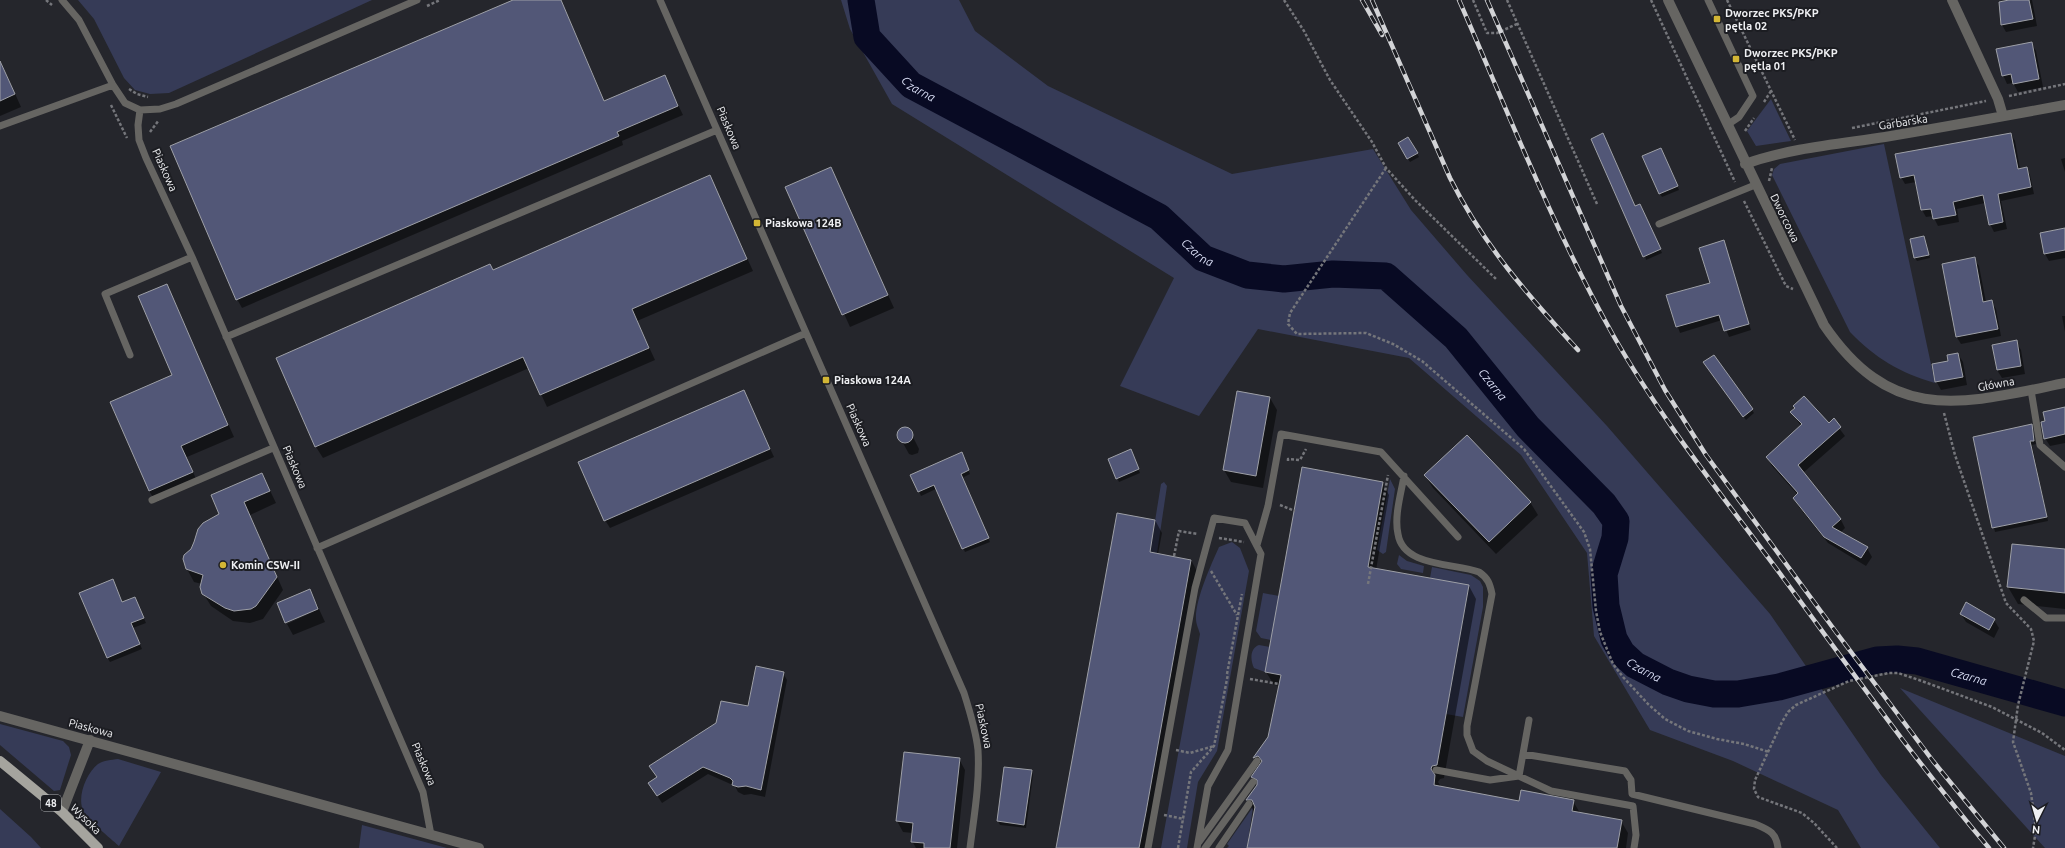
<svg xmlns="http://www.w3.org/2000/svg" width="2065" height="848" viewBox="0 0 2065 848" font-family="Ubuntu,sans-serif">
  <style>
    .green { fill: #363b57 }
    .shadow { fill: #0007 }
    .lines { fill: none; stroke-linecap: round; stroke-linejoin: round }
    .river { stroke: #080a23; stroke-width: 27 }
    .building { fill: #525777; stroke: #9ea0a7 }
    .path { stroke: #75767b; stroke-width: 2.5; stroke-dasharray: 3 2; stroke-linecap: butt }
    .service { stroke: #666562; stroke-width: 7 }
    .minor { stroke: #666562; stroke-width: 10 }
    .primary { stroke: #a5a49e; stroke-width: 10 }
    .rail-casing { stroke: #d2d3d6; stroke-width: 4.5 }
    .rail { stroke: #1c1d22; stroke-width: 3; stroke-dasharray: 9; stroke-linecap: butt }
    .poi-dot { fill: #d3b635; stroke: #1c1d22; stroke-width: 1.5 }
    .labels { text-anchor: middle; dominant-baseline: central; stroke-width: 4; stroke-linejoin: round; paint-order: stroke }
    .shield { fill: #1c1d22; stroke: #b0b1b4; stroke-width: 1 }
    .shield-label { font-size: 10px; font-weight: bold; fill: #eff0f3 }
    .poi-label { font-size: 11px; font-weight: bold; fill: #eff0f3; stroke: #1c1d22; text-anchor: start }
    .street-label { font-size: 11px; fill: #eff0f3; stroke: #1c1d22 }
    .water-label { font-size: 12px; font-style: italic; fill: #d9def5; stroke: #1c1d22 }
  </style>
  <rect width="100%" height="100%" fill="#25262c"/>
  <path class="green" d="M78,0H372L169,93L150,94L135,90L124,78L94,19Z
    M841,0H959L975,31L1048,86L1232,174L1373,149L1411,210L1467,275L1607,426L1770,614L1881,775L1940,848H1861L1838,810L1733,761L1650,730L1594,636L1587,553L1521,455L1409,358L1258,329L1199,416L1120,386L1174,278L892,104L850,29Z
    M1771,99L1791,141L1756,146L1747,131Z
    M1884,144L1935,383C1900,373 1875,358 1850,332L1772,175L1774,169L1780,164Z
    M1390,479L1395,489L1386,552L1383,554L1377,550Z
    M1164,482L1167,486L1157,553L1150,552L1161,484Z
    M1232,542L1240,548L1249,571L1217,751L1198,782L1187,848H1161L1200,634C1199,630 1196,624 1196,619C1195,600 1211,565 1219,547Z
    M1399,555L1407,561L1424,566L1423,573L1401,569L1397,564Z
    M1432,567L1471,575L1480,581L1483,587V607L1463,717L1446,714L1469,586L1430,578Z
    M1263,593L1279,596L1271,640L1261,638L1256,631Z
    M1259,645L1270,647L1265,672L1254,668C1250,660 1250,648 1259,645Z
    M1900,688L2065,756V848H2045Z
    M0,724L63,741L69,747L71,755L60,790L54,791L0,745Z
    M118,759L161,772L119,846C110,838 89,821 84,812C76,799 86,773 98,764C104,760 111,760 118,759Z
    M1253,807L1247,848H1227L1229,846L1227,844Z
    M0,809L31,837L41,848H0Z
    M362,825L447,848H359Z"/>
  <path class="shadow" d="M515,0H561L605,102L664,76L683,115L622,141L623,145L242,308L237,299Z
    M2006,0H2032L2037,26L2006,32L2002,25Z
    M2031,43L2036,51L2043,87L2018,92L2013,83L2007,84L2003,75Z
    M0,60L21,107L0,116Z
    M2011,134L2015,141L2020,169L2026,168L2030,175L2034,194L2001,201L2007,229L1994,232L1990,224L1985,203L1957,209L1959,222L1938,226L1933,216L1926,217L1922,210L1916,182L1905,184L1901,177Z
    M1408,138L1419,157L1410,162L1399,143Z
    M1661,149L1679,190L1662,197L1660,194Z
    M2065,158V172L2061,159Z
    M830,168L894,308L850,327L787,187Z
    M710,177L753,271L637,321L655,360L547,407L529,368L323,458L316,447L493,271Z
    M1635,207L1642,209L1662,253L1646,260Z
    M2065,229V258L2049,261L2045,254L2041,234Z
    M1924,237L1930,258L1917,261L1915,258Z
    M1723,242L1751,330L1729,337L1722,320L1680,333L1667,296L1711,283Z
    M1974,259L1979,266L1986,302L1991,301L1996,309L2001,336L1961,344L1956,336Z
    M166,285L234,437L187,457L198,484L156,502L149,491L173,376Z
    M2062,316H2065V332Z
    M2016,342L2021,350L2025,374L2002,378L1997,370Z
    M1958,354L1963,362L1967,385L1941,390L1936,381L1949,362Z
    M1707,366L1752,410L1754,413L1746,420Z
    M743,391L774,457L610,528L605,520Z
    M1270,398L1277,410L1263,488L1231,482L1224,470Z
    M2065,408V443L2050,446L2045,438Z
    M1792,412L1828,424L1833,420L1845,436L1803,473L1841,520L1845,528L1840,533L1867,548L1872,557L1866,566L1828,543L1799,507L1794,498L1798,495L1772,466L1767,457L1801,426Z
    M2031,426L2036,444L2032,445L2048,521L1995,532L1974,438Z
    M906,428L909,429L919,449L918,453L912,455L909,454L898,434L902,429Z
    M1132,454L1140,473L1119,482L1109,460Z
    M963,457L970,474L962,478L990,542L965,552L936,489L921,496L912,475Z
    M262,474L276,503L250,515L283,590L263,619L250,623L233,621L211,606L203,593L202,584L194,582L187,569L192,549L220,514Z
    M1425,476L1530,502L1538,515L1496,554L1433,488Z
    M1382,483L1389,495L1376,570L1469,586L1476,599L1444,778L1440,779L1438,782L1441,787L1520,802L1573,801L1580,813L1621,821L1628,833L1626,848H1248L1255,813L1247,800L1257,785L1253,777L1259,768L1254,758L1269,738L1280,686L1274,685L1266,672Z
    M1155,520L1162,533L1158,554L1191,560L1198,573L1148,848H1057Z
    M2065,550V609L2018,604L2008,587Z
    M115,585L123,603H137L146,623L133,628L142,649L110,662L107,657Z
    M309,590L319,608L286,622Z
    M319,609L325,622L293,635L287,624Z
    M1961,614L1994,620L1999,628L1994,638L1966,622Z
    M783,673L787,680L765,797L751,794L744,795L738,792L735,786L708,774L662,803L654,791L749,707Z
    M905,753L959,759L965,770L957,848H916L912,841L913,833L903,832L897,821Z
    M1031,771L1033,775L1026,828L1000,825L998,821Z"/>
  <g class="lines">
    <path class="river" id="s1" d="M861,0L867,37L911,85L1159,217L1203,258L1247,275L1284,279L1333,274L1386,276L1456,338L1528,427L1604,504L1616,521L1615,538L1604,574L1606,606L1614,639L1622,653L1635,665L1668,682L1688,689L1714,694H1738L1779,687L1877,660L1897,659L1917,661L2065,703"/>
  </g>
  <path class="building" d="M513,0H561L604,101L665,75L678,106L617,132L619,136L236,300L170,146Z
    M2009,0H2029L2033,19L2001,25L1999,2Z
    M2032,42L2039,79L2013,84L2011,74L2002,76L1996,49Z
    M0,61L15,94L0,101Z
    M1603,133L1635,206L1640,204L1661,249L1643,257L1591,139Z
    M2011,133L2018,169L2027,167L2031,187L1998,194L2003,222L1989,225L1983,195L1953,202L1956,215L1933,219L1931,209L1921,210L1914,175L1900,178L1895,154Z
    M1408,137L1418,153L1407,159L1398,143Z
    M1661,148L1678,186L1659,194L1642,156Z
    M831,167L888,295L842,315L785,187Z
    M710,175L747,259L632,309L649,348L540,395L523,357L315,447L276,358L490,264L493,270Z
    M2065,228V250L2044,254L2040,233Z
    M1924,236L1929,255L1914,258L1910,239Z
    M1724,240L1749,324L1724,331L1719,315L1676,327L1666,295L1710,283L1699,248Z
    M1975,257L1983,302L1992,300L1998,329L1956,337L1942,264Z
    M167,284L228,425L181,446L193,472L149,491L110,402L172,375L138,296Z
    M2017,340L2021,366L1997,370L1992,345Z
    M1958,353L1963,377L1935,382L1932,364L1948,361L1947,355Z
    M1714,355L1753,409L1743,417L1703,362Z
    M744,390L770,449L604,521L578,462Z
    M1237,391L1270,397L1256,476L1223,470Z
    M1804,396L1829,423L1834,418L1841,427L1798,465L1841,519L1832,527L1868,547L1861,558L1824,537L1793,498L1798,493L1766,457L1802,424L1790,412L1795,408L1793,406Z
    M2065,407V434L2044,439L2041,422L2045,421L2043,412Z
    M2032,424L2034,441H2030L2047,517L1992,528L1973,437Z
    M897 435a8 8 0 1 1 16 0a8 8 0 1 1-16 0Z
    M1467,435L1531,502L1489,542L1424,475Z
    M1131,449L1139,469L1116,479L1108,459Z
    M962,452L969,470L961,474L989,538L962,549L934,485L918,492L910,475Z
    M1302,467L1383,482L1368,567L1469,585L1437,765L1432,766L1431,769L1435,775L1434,785L1519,801L1521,790L1574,800L1572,811L1622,820L1617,848H1247L1255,807L1252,800H1246L1257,785V780L1251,777L1262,761L1258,756L1253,758L1268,737L1281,675L1265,672Z
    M262,473L270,491L244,502L277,577L256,606L251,609L234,611L225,608L202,594L200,587L203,575L186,569L183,559L184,555L191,549L194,542L198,529L203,523L219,514L211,495Z
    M1117,513L1155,520L1150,552L1191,560L1146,812L1139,848H1056Z
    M2012,544L2065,549V593L2007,587Z
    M113,579L122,602L135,597L144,618L131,623L140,644L107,658L79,593Z
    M310,589L318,609L285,623L277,603Z
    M1966,602L1995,619L1989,630L1960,614Z
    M756,666L784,672L761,790L746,786L738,787L732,785L733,781L730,778L703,767L657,796L648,783L657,777L649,766L716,723L721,701L748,706Z
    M904,752L960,758L950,848H924V843L911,842L913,823L896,821Z
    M1004,767L1032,770L1024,825L997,821Z"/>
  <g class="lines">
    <path class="path" d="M46,0L52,5
      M1284,0L1304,31L1330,80L1372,142L1386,168L1415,200L1497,280
      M1473,0L1487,33H1497L1517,24
      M1507,0L1597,204
      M1651,0L1735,182
      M1727,0L1795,140
      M427,6L440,0
      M129,89L137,94L148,97
      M2009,96L2065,84
      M1764,102L1771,91
      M111,105L127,138
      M1852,128L1986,101
      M1745,131L1754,118
      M150,132L159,120
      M1386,168L1290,313L1288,324L1297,334L1366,333L1393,344L1422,361L1509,436L1524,449L1584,532L1590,549L1596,611L1600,632L1613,664L1623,677L1648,704L1665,719L1688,731L1717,739L1744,744L1769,752
      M1769,181L1772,168
      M1744,201L1786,286L1793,289
      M1944,413L1955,455L2006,603L2031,629L2034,641L2018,705L2013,742L2031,793L2036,830L2033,848
      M1288,461V459L1300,460L1306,449
      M1280,505L1295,511
      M1219,538L1244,542
      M1174,556L1179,531L1198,534
      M1211,571L1237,615
      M1368,584L1388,475
      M1227,674L1242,594
      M1250,679L1279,684
      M1176,750L1190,753L1214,746
      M1164,815L1184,819
      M1178,848L1191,772L1214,746L1228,674
      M1837,848L1814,823L1802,813L1758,797L1754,789L1755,780L1782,722L1788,712L1796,705L1849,681L1889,673H1898L1919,680L1992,707L2042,733L2065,750"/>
    <path class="service" d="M62,0L79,20L113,85L125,103L140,110L138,125L139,140L146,158L192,257L423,792L431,835
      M660,0L964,693C970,712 976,731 978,750C980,783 974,816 970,848
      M1708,0L1753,96L1739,117L1727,125
      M140,110L160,109L176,104L417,0
      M0,126L113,85
      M1659,224L1755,185
      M226,337L717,130
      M130,355L105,294L192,257
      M2031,390L2040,445L2065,467
      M1404,476C1401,494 1394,516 1398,534C1403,567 1454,563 1479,572C1488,578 1490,584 1492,594L1467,726V735L1473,751L1487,761L1551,791L1633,806L1636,835L1634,848
      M152,500L273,448
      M1257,545L1268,506L1281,434L1381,452L1458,537
      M317,548L806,333
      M2024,600L2046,618H2065
      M1523,754L1625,771L1631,780L1632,794L1755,824C1769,830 1776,832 1778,848
      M1436,770L1490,780L1519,776L1529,720
      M1199,842L1257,761
      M1148,848L1195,588L1214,518L1245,523L1261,554L1228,750L1208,786L1197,848
      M1205,848L1253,782
      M1219,848L1249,804"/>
    <path class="minor" d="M1668,0L1824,325C1893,426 1962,404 2065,383
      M1952,0L1998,99L2003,116
      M1745,164C1790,148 1839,144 1885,137C1945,127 2005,116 2065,105
      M0,716L479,848
      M62,812L90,740"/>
    <path class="primary" d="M0,761L62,812L98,848"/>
    <g class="rail-casing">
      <path id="rail" d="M1362,0L1382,35
        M1372,0L1450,178C1484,246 1527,294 1578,350
        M1459,0C1508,112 1553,228 1613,335C1662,421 1725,499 1784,579C1851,670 1916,762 1989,848
        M1487,0L1621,306L1665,390L1706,455L1836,632L1933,761L2004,848"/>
    </g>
    <use href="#rail" class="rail"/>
  </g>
  <g class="poi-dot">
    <rect x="1713" y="15" width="8" height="8" rx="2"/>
    <rect x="1732" y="55" width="8" height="8" rx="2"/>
    <rect x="753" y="219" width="8" height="8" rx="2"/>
    <rect x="822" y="376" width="8" height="8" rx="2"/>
    <circle cx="223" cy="565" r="4"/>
  </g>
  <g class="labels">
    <rect class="shield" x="41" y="795" width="20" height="16" rx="3"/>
    <g class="shield-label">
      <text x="51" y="803">48</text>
    </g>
    <g class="poi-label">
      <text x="1725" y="13">Dworzec PKS/PKP<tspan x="1725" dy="13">pętla 02</tspan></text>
      <text x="1744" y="53">Dworzec PKS/PKP<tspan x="1744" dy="13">pętla 01</tspan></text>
      <text x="765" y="223">Piaskowa 124B</text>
      <text x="834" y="380">Piaskowa 124A</text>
      <text x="231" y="565">Komin CSW-II</text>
    </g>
    <g class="street-label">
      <text transform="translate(1903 122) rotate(-9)">Garbarska</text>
      <text transform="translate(729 128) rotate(67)">Piaskowa</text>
      <text transform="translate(165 170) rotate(66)">Piaskowa</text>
      <text transform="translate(1785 218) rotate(64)">Dworcowa</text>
      <text transform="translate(1996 384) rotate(-10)">Główna</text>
      <text transform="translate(859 425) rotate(66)">Piaskowa</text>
      <text transform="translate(295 467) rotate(67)">Piaskowa</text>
      <text transform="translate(984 726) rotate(78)">Piaskowa</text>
      <text transform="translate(91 728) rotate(15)">Piaskowa</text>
      <text transform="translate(424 764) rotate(67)">Piaskowa</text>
      <text transform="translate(86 819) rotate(45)">Wysoka</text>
    </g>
    <g class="water-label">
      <text stroke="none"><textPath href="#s1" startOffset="111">Czarna</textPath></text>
      <text stroke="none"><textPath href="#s1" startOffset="436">Czarna</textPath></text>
      <text stroke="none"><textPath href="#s1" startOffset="783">Czarna</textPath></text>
      <text stroke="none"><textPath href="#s1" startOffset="1132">Czarna</textPath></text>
      <text stroke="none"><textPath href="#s1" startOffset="1468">Czarna</textPath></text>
    </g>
  </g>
  <g transform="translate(2037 820) rotate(185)" stroke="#1c1d22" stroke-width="3" paint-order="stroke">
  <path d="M0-3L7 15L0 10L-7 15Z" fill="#eff0f3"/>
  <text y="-6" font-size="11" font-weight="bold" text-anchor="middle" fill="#eff0f3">N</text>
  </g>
</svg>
